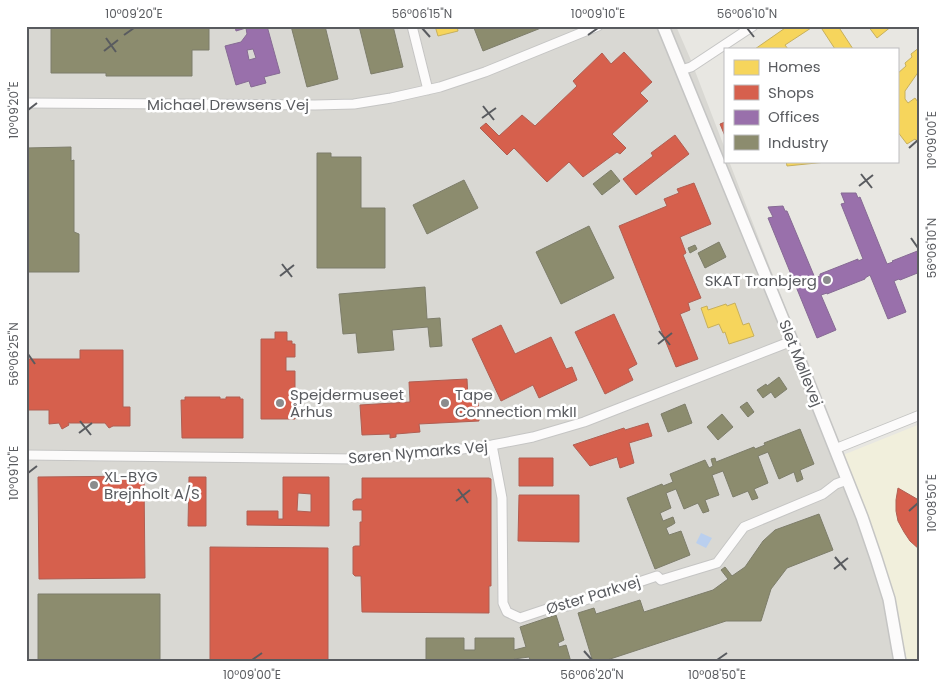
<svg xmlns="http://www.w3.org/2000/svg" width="946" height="688" viewBox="0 0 946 688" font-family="Poppins,sans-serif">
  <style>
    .commercial { fill: #f1efdc }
    .industrial { fill: #d9d8d3 }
    .water { fill: #bacfee }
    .homes { fill: #f6d55c; stroke: #c7b05d }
    .shops { fill: #d6604d; stroke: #b05e52; fill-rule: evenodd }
    .offices { fill: #9970ab; stroke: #866a94; fill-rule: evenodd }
    .industry { fill: #8c8c6e; stroke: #7d7d6a }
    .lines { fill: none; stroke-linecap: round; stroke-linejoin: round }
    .minor-casing { stroke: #c5c5c4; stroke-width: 11 }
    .tertiary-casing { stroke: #c5c5c4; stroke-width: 14 }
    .minor { stroke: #fcfbfb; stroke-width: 9 }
    .tertiary { stroke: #fcfbfb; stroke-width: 11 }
    .ticks { fill: none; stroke: #595b5f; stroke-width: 2 }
    .poi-dot { fill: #8b8c8d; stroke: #fff; stroke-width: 2 }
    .labels { text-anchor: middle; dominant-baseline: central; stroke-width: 5; stroke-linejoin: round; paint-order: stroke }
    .street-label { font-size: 15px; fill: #595b5f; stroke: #fff }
    .poi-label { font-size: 15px; fill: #595b5f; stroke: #fff; text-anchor: start }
    .neatline { fill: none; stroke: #595b5f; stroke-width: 2 }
    .ticks-label { font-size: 12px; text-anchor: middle; fill: #595b5f }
  </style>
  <rect width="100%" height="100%" fill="#e8e7e2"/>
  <path class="commercial" d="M920,424V662H907L901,632L873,532L843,455Z"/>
  <path class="industrial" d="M26,26H676L690,58L725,149V161H729L819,395L873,531L901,632L907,662H26Z"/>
  <path class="water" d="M701,533L712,538L706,548L696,543Z"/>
  <path class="homes" d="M435,26H457L458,31L438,36Z
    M788,26H810L811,28L785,45L788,49H755Z
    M820,26H838L853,49H835Z
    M868,26H892L877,38Z
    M920,47V73L919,71L905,91V99L908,103L915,98L920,105V145L915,139L907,144L897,131V74L906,66L905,63L912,57L911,54Z
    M786,161H836L787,166Z
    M735,303L743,325L749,323L754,336L729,344L725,332L723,333L719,324L708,328L701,308L707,306L708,310L726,304L727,306Z"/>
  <path class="shops" d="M624,52L652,82L640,93L648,101L612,134L626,148L620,154L617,152L583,177L569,162L547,182L514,148L507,155L480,128L486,123L499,136L522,115L535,126L577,86L573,81L602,53L611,64Z
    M725,122V136L720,124Z
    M675,135L689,154L636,195L623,179L653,156L651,153Z
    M694,183L711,224L680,237L686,253L683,255L701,298L688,303L690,310L680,314L698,359L676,367L619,226L667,206L664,199L679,193L677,189Z
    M614,314L637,364L628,369L633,380L605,394L575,332Z
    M501,325L515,354L551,337L566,369L572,367L577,380L539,398L533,385L501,401L472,339Z
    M275,332H287V341H292V344H295V357H286V371H295V419H261V339H275Z
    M80,350H123V407H130V426H113L109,428L105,423H68L69,425L62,429L59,423L49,424V410H26V359H80Z
    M467,379L468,399H478L479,421L419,424L420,432L396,434V437L390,438V434L362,435L360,405L410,402L409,382Z
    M185,397H220V399H226V397H240V399H243V438H182L181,400H185Z
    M648,423L652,436L629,443L634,463L620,468L617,457L590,466L573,445L624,428L625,430Z
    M519,458H553V486H519Z
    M144,476L145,578L39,579L38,477Z
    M189,477H206V526H188Z
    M283,477H329V526L247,525V511H278V519H283ZM298,493L311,494V512L297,511Z
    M362,478H489L491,479V586H489V613L362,612L361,576H355L353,574V547L355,546H360V522H362V510H353V501L356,499H362Z
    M898,488L917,499L920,498V550L910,541L904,532L898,521L896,511V500Z
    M519,495H579V542L518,541Z
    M210,547L328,548V662H210Z"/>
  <path class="offices" d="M235,26H267L280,73L264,77L266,83L251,87L249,81L236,85L225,46L241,42L247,34L246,28L236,31ZM253,49L256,58L249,60L247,50Z
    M841,193H856L858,198L860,197L887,264L893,262L892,261L920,250V272L900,280L899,279L894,281L906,312L888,319L870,275L865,278V279L827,294V293L821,295L836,330L817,338L768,218L773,217L768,207L783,206L785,211H787L815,278L820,276V274L858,259V261L863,259L841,204L845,203Z"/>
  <path class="industry" d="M51,26H209V50H192V76H106V73H51Z
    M291,26H325L338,79L307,87Z
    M359,26H393L403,67L371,74Z
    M480,26H546L483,51L474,28Z
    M71,147V161L74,160V232L79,234V272H26V148Z
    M317,153H331V157H361V208H385V268H317Z
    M611,170L620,181L602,195L593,184Z
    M464,180L478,208L427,234L413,205Z
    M589,226L614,278L561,304L536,252Z
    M719,242L726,257L705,268L698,253Z
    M695,245L697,249L690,253L688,248Z
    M425,287L427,319L440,318L442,346L430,347L428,327L392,330L394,350L358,353L356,333L343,334L339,294Z
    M779,377L787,389L775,398L771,392L763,398L757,390L766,384L767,386Z
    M747,402L754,412L748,417L740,407Z
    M685,404L692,423L668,432L661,414Z
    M722,414L733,427L718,440L707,427Z
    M800,429L814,464L800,470L803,479L797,482L794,472L779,479L768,452L758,456L768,483L754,489L758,498L752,500L748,491L733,497L723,471L712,475L719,495L705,500L709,511L703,513L698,503L684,509L676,489L666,493L671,508L660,513L663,521L673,517L675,523L672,525L666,528L669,535L681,531L690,555L655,569L627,498L662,484L663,486L673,482L670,474L705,460L709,468L713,466L711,459L715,458L716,462L754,447L755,449L765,445L764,443Z
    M819,514L833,550L787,568L771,589L761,621H726L601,662H593L578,613L594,608L596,614L640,600L644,612L713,590L728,579L721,570L725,567L732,576L745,567L763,541L775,530Z
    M38,594H160V662H38Z
    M556,615L564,640L558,643L559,647L566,645L571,662H531L529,657L514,659V662H475V660H464V662H426V638H464V650H475V638H514V650L526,647L520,627Z"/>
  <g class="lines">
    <g class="minor-casing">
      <path id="minor" d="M412,26L428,90
        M681,70L691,67L753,26
        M26,103L315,105L354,104L391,98L440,87L485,72L598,26
        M492,445L502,498L503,603L507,612L520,618L553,607L567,606L657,576L661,580L717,563L744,527L823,494L836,484L847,480
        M835,449L920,415
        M26,455L356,459L424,454L492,445L533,437L584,422L792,341"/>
    </g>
    <g class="tertiary-casing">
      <path id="tertiary" d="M663,26L792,341L862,517L876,558L889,599L900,662"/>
    </g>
    <use href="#minor" class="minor"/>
    <use href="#tertiary" class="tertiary"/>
  </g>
  <path class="ticks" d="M422,28L430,37M747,28L754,37M124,35L134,28M588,35L598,28M106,38L116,52M104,51L118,40M483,106L494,120M28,110L37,103M482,118L496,108M909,148L918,140M861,174L872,188M859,186L873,175M911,238L918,248M282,264L292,277M280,276L294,265M659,331L670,345M658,344L672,333M28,354L35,364M80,421L91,435M79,433L92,423M28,473L37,466M458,489L468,503M456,501L470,490M909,511L918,503M835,557L846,570M834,569L848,558M584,651L592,660M252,660L262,653M717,660L727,653"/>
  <g class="poi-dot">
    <circle cx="827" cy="280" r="5"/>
    <circle cx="280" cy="403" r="5"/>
    <circle cx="445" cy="403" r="5"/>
    <circle cx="94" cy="485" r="5"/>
  </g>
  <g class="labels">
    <g class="street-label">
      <text x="228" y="104">Michael Drewsens Vej</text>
      <text transform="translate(801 363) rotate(68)">Slet Møllevej</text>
      <text transform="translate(418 452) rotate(-5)">Søren Nymarks Vej</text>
      <text transform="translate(593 595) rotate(-17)">Øster Parkvej</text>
    </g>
    <g class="poi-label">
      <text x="817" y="280" text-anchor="end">SKAT Tranbjerg</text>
      <text x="290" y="394">Spejdermuseet<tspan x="290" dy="17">Århus</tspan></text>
      <text x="455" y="394">Tape<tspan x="455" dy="17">Connection mkII</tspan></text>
      <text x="104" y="476">XL-BYG<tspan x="104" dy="17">Brejnholt A/S</tspan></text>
    </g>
  </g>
  <rect width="946" height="688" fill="none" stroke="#ffffff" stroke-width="55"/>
  <rect x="724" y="48" width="175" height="115" fill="#ffffff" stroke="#bdbdbf"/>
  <rect x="734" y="60" width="25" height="15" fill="#f6d55c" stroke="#bdbdbf"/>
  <text x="768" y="72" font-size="15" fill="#595b5f">Homes</text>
  <rect x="734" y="85" width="25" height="15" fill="#d6604d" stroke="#bdbdbf"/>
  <text x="768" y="98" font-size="15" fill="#595b5f">Shops</text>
  <rect x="734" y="110" width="25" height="15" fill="#9970ab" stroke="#bdbdbf"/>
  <text x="768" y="122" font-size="15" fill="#595b5f">Offices</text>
  <rect x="734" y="135" width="25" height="15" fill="#8c8c6e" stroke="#bdbdbf"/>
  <text x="768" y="148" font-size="15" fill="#595b5f">Industry</text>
  <rect x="28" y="28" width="890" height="632" class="neatline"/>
  <g class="ticks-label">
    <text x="134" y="18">10°09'20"E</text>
    <text x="422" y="18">56°06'15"N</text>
    <text x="598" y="18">10°09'10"E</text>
    <text x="747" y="18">56°06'10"N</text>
    <text transform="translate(14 110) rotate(-90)" y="4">10°09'20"E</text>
    <text transform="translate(932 140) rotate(-90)" y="4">10°09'00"E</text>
    <text transform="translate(932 248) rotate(-90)" y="4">56°06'10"N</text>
    <text transform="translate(14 354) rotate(-90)" y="4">56°06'25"N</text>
    <text transform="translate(14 473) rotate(-90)" y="4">10°09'10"E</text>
    <text transform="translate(932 503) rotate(-90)" y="4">10°08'50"E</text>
    <text x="252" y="679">10°09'00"E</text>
    <text x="592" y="679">56°06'20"N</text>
    <text x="717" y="679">10°08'50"E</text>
  </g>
</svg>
